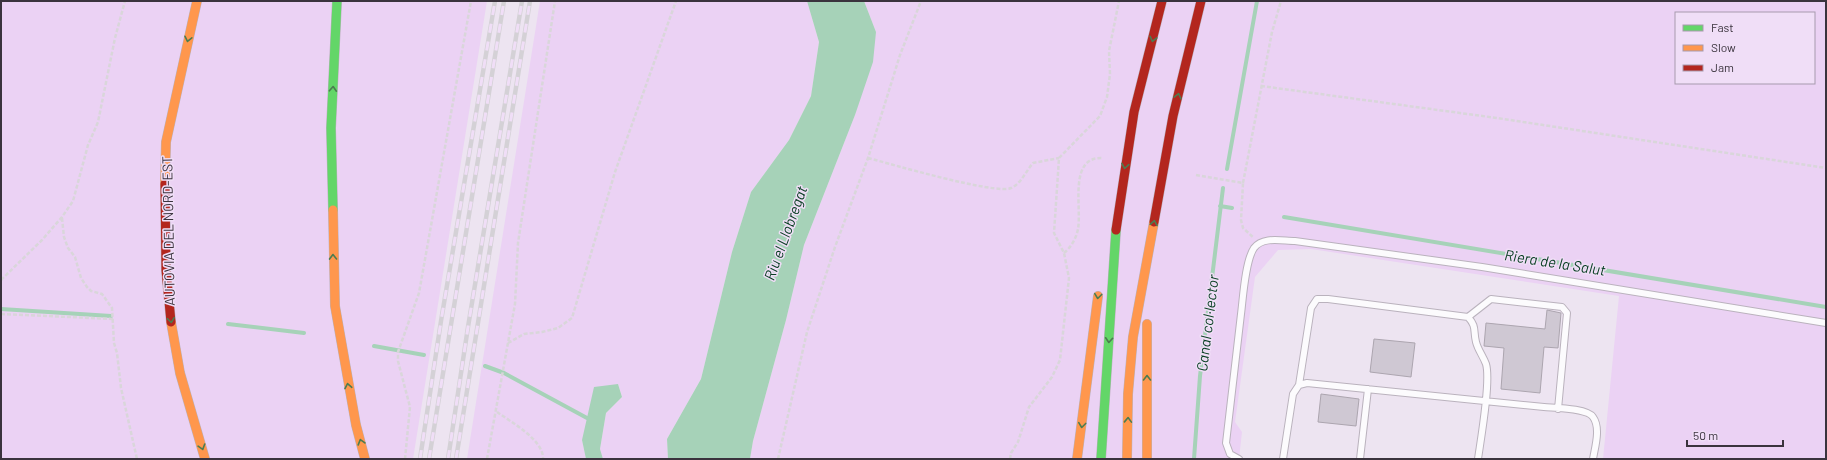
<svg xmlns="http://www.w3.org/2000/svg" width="1827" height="460" viewBox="0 0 1827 460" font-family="Barlow,sans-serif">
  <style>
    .green { fill: #ebd2f4; fill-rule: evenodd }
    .water { fill: #a6d2b8 }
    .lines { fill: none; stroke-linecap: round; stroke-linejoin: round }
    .stream { stroke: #a6d2b8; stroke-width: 4 }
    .building { fill: #cfc8d3; stroke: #aca5af }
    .lane-casing { stroke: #bab2bd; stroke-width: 8 }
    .fast-casing { stroke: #bab2bd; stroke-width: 10 }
    .slow-casing { stroke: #bab2bd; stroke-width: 10 }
    .jam-casing { stroke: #bab2bd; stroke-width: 10 }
    .path { stroke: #d9d6da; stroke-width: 2.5; stroke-dasharray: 4 2; stroke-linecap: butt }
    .lane { stroke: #fcfbfd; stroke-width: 6 }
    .fast { stroke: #63d668; stroke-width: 9 }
    .slow { stroke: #ff974d; stroke-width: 9 }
    .jam { stroke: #b3261e; stroke-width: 9 }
    .rail-casing { stroke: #d4d1d6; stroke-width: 4.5 }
    .rail { stroke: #f0def7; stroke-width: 3; stroke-dasharray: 9; stroke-linecap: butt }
    .oneway { stroke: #4c7c50 }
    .labels { text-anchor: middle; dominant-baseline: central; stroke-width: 3; stroke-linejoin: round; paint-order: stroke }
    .street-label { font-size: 14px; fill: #3a333d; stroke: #f0def7 }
    .water-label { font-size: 15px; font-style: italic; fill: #0b4125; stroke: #f0def7 }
  </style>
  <rect width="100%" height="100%" fill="#ede4f1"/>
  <path class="green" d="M1,1H487L413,459H1Z
    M540,1H807L819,42L811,96L789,140L751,192L732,252L701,379L667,439L668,459H603L600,449L606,413L622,397L618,384L582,440L586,459H467Z
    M864,1H1826V459H1603L1619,296L1311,249L1278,250L1255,277L1235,422L1242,432L1239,459H750L753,441L786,320L804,245L855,115L876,32ZM1676,13H1814V83H1676Z"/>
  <path class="water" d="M807,1H864L876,32L873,62L855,115L804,245L786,320L753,441L750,459H668L667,439L701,379L732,252L751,192L789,140L811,96L819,42Z
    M618,384L622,397L606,413L600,449L603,459H586L582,440L594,387Z"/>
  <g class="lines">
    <path class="stream" d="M1227,169L1257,1
      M1220,206L1232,208
      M1284,217L1826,307
      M1,309L111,316
      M228,324L304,333
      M374,346L424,355
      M485,366L504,373L587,418
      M1194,459L1200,376L1223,188"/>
  </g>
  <path class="building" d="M1547,310L1561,313L1558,348L1544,347L1540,393L1501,389L1504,348L1484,346L1486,323L1545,329Z
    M1374,339L1415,343L1411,377L1370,372Z
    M1321,394L1359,399L1356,426L1318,422Z"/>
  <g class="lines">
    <g class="lane-casing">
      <path id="lane" d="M1468,317L1491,299L1562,307L1567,313L1558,409
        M1239,459L1230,454L1226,443C1231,400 1236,357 1241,314C1243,299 1245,261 1254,248C1263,236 1282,241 1295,241L1482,267L1826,323
        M1283,459L1293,394L1299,385
        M1360,459L1368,389
        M1478,459C1481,438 1491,381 1486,364C1483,356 1478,350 1476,342C1473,330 1477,327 1468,317L1328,299H1317L1311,308L1299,385L1307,383C1386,391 1465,399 1544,407C1555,408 1587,408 1593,417C1601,428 1595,447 1593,459"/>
    </g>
    <g class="fast-casing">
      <path id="fast" d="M333,210L331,128L337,1
        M1101,459L1116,230"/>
    </g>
    <g class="slow-casing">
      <path id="slow" d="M165,184L166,142L197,1
        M333,210L335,306L356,425L365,459
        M171,322L180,373L205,459
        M1147,324V459
        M1077,459L1098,296
        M1127,459L1128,394L1133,337L1154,222"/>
    </g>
    <g class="jam-casing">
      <path id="jam" d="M165,184L166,270L171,322
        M1154,222L1173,116L1201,1
        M1116,230L1134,112L1162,1"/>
    </g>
    <path class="path" d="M1261,86L1497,118L1826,168
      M868,158C891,164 996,195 1011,188C1021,184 1026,171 1033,163L1059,158
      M1196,175L1243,183L1241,220L1243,228L1254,238
      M1243,183L1272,32L1281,1
      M62,218L64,237L68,248L75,257L81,278L87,287L91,291L102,294L112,308L114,343L117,353L121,388L137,459
      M1064,253C1071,247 1076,239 1078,229C1082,207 1068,156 1103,158
      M1,280L42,240L62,217L73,201L88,145L98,122L115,38L125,1
      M1,314L114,319
      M508,343L524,334L542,332L558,328L572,318L615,172L676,1
      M497,412C511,422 544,440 543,459
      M405,459L410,407L398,361V352L419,293L471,1
      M487,459L515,304L518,243L555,1
      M778,459L807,332L835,247L868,158L900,55L921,1
      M1010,459L1011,453L1018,442L1029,407L1052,377L1060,360L1069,278L1064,253L1054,233L1059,158L1100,116L1107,97L1110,74L1109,51L1119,1"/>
    <use href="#lane" class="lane"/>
    <use href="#fast" class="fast"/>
    <use href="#slow" class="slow"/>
    <use href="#jam" class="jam"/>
    <g class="rail-casing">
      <path id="rail" d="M420,459L441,321L495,1
        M429,459L504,1
        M448,459L468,327L522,1
        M456,459L530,1"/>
    </g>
    <use href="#rail" class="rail"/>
  </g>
  <defs><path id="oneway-chevron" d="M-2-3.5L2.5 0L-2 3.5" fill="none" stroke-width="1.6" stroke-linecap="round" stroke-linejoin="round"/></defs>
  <g class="oneway">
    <use href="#oneway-chevron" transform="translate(188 39) rotate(102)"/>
    <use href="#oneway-chevron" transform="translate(1153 39) rotate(104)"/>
    <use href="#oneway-chevron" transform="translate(333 89) rotate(-87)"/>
    <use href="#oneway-chevron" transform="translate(1178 96) rotate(-76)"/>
    <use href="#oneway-chevron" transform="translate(1125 166) rotate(99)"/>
    <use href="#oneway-chevron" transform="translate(1154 223) rotate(-80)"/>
    <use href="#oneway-chevron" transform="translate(333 257) rotate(-91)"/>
    <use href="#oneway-chevron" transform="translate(1098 296) rotate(97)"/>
    <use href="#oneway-chevron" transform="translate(171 320) rotate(82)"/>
    <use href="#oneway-chevron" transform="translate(1109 340) rotate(94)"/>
    <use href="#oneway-chevron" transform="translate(1147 378) rotate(-90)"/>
    <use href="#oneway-chevron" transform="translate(348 386) rotate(-101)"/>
    <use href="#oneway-chevron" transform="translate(1128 420) rotate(-88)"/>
    <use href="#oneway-chevron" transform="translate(1082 425) rotate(97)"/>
    <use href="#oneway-chevron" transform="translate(361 442) rotate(-106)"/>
    <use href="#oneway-chevron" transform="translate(202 447) rotate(73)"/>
  </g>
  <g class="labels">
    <g class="street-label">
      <text transform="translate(168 231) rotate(-91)">AUTOVIA DEL NORD-EST</text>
    </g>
    <g class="water-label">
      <text transform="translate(785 233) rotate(-70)">Riu el Llobregat</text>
      <text transform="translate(1555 262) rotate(9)">Riera de la Salut</text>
      <text transform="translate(1207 323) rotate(-83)">Canal col·lector</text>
    </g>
  </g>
  <rect width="1827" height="460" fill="none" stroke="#3a333d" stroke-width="4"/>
  <rect x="1675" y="12" width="140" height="72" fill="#f0def7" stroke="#a79aad"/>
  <rect x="1683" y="25" width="20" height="6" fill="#63d668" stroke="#a79aad"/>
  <text x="1711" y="32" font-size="12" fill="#3a333d">Fast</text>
  <rect x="1683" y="45" width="20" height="6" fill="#ff974d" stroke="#a79aad"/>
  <text x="1711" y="52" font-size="12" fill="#3a333d">Slow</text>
  <rect x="1683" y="65" width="20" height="6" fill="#b3261e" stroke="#a79aad"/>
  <text x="1711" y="72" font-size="12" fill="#3a333d">Jam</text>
  <path d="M1687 440v6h96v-6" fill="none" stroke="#3a333d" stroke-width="2"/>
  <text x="1693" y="440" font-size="12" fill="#3a333d" stroke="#f0def7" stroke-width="3" paint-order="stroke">50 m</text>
</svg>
